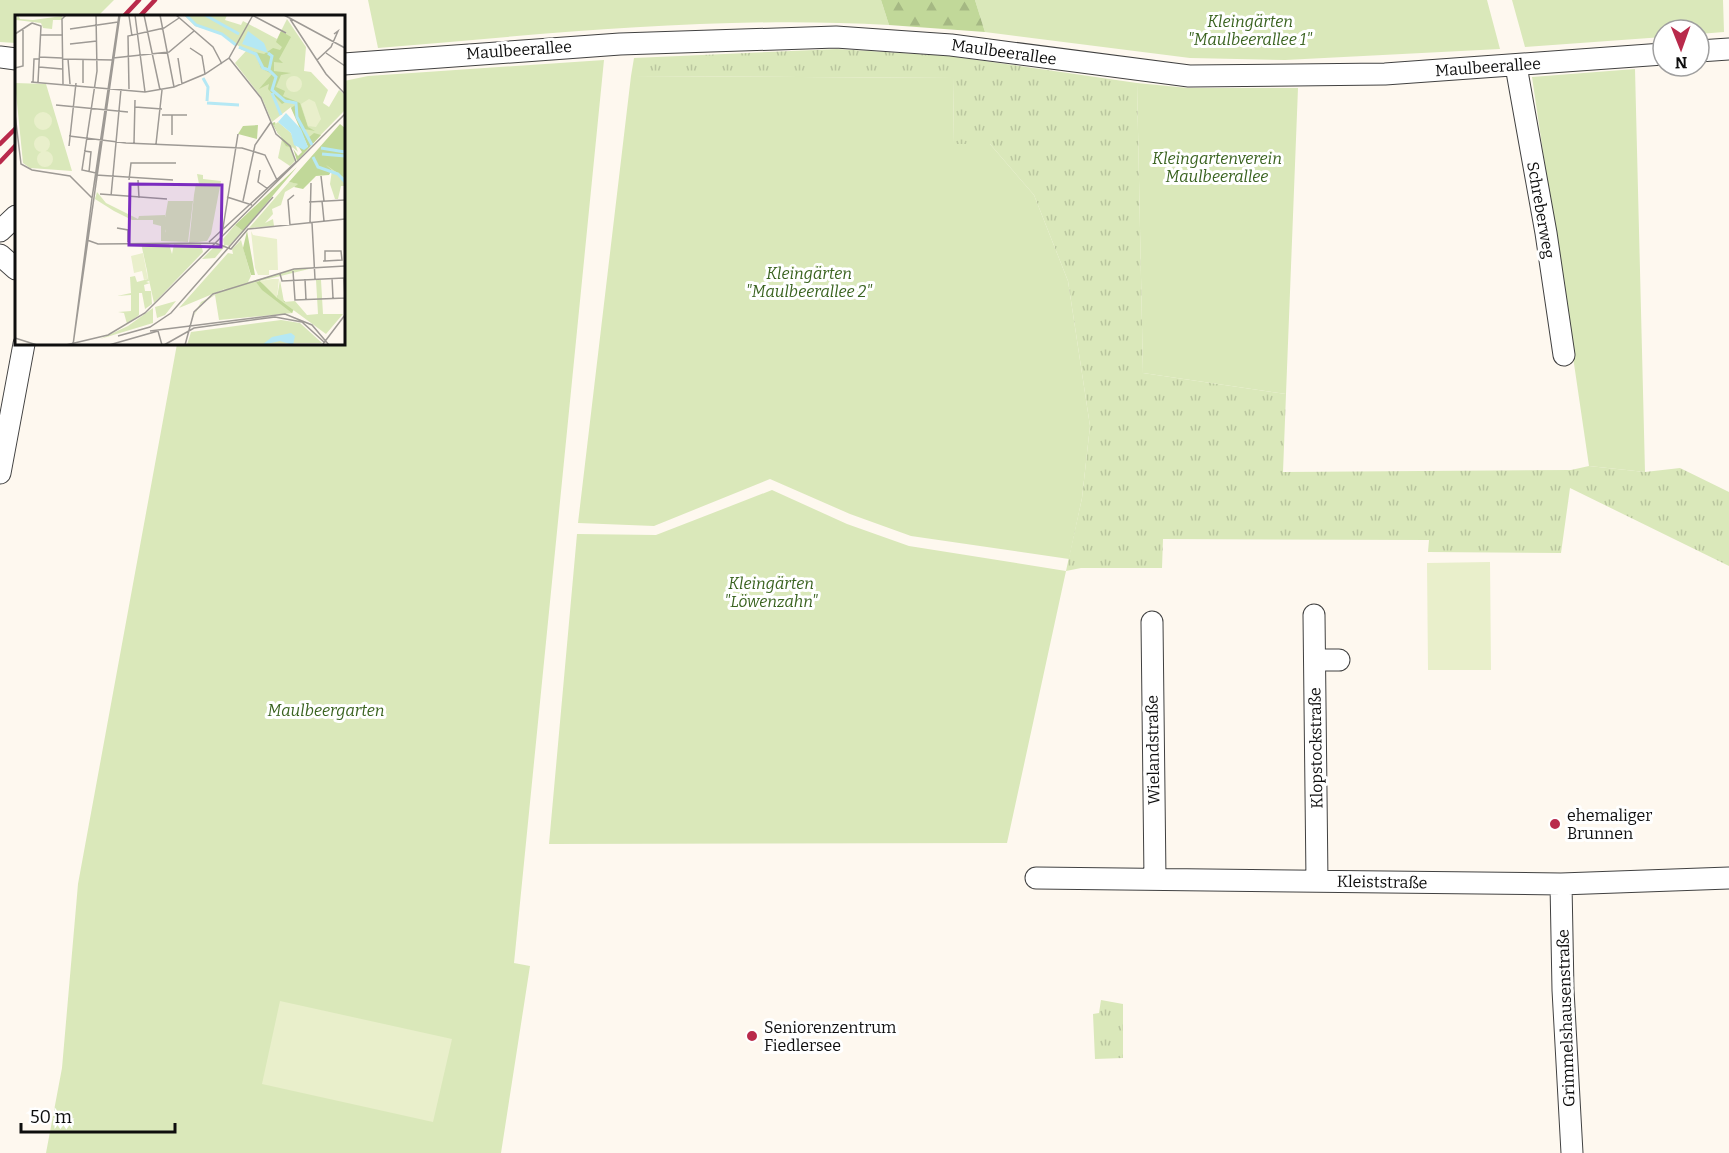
<svg xmlns="http://www.w3.org/2000/svg" width="1729" height="1153" viewBox="0 0 1729 1153" font-family="Bitter,serif">
  <style>
    .grass { fill: #dae8ba }
    .forest { fill: url(#forest-firs) }
    .park { fill: url(#park-tufts) }
    .pitch { fill: #e9efcb }
    .lines { fill: none; stroke-linecap: round; stroke-linejoin: round }
    .minor-casing { stroke: #414141; stroke-width: 23 }
    .minor { stroke: #fff; stroke-width: 21 }
    .rail { stroke: #b92a4b; stroke-width: 4.5 }
    .poi-dot { fill: #b92a4b; stroke: #fff; stroke-width: 2 }
    .labels { text-anchor: middle; dominant-baseline: central; stroke-width: 6; stroke-linejoin: round; paint-order: stroke }
    .park-label { font-size: 16px; font-style: italic; fill: #3a6320; stroke: #fff }
    .street-label { font-size: 16px; fill: #0e0e0e; stroke: #fff }
    .poi-label { font-size: 16px; fill: #0e0e0e; stroke: #fff; text-anchor: start }
    .inset-river { fill: none; stroke: #b5e8f4; stroke-width: 3 }
    .inset-road { fill: none; stroke: #9e9a95; stroke-width: 1.5 }
    .view { fill: #7b2cbf; fill-opacity: 0.15; stroke: #7b2cbf; stroke-width: 3 }
    .inset-edge { fill: none; stroke: #0e0e0e; stroke-width: 3 }
  </style>
  <defs>
    <pattern id="forest-firs" width="22" height="20" patternUnits="userSpaceOnUse" patternTransform="scale(1.5)"><rect width="22" height="20" fill="#c1d899"/><path d="M5 1l3.5 6h-7zM16 11l3.5 6h-7z" fill="#a5b883"/></pattern>
    <pattern id="park-tufts" width="24" height="20" patternUnits="userSpaceOnUse" patternTransform="scale(1.5)"><rect width="24" height="20" fill="#dae8ba"/><path d="M3 7l-1-3M5 7V3M7 7l1-3M15 17l-1-3M17 17v-4M19 17l1-3" fill="none" stroke="#bac69f"/></pattern>
  </defs>
  <rect width="100%" height="100%" fill="#fef8ef"/>
  <path class="grass" d="M0,0H114L98,16H16V43L0,42Z
    M368,0H881L889,25C719,15 547,34 378,48Z
    M975,0H1487L1500,49L1285,60L1190,58L985,32Z
    M1512,0H1723L1724,32L1699,34V30H1663V37L1525,47Z
    M604,60L514,963L530,966L501,1153H46L62,1068L78,884L177,344H344V81L368,76Z
    M1635,69L1645,472L1589,466L1532,77Z
    M631,76L953,78L954,144H990L1034,195L1068,281L1090,426L1082,498L1069,559L911,536L850,514L770,479L654,526L578,523Z
    M1137,83L1188,88H1298L1286,394L1143,373Z
    M772,490L847,524L909,546L1066,571L1007,843L549,844L577,534L656,535Z"/>
  <path class="forest" d="M881,0H975L985,32L889,25Z"/>
  <path class="park" d="M837,49L950,56L1137,83L1143,373L1286,394L1283,472L1571,470L1589,466L1645,472L1680,468L1729,492V566L1570,488L1561,553L1428,552L1429,540L1163,539L1162,568H1081L1066,571L1082,498L1090,426L1068,281L1034,195L990,144H954L953,78L631,76L634,58Z
    M1101,1000L1123,1004V1058L1095,1059L1093,1014L1099,1013Z"/>
  <path class="pitch" d="M1490,562L1491,670H1428L1427,563Z
    M280,1001L452,1039L433,1122L262,1084Z"/>
  <g class="lines">
    <g class="minor-casing">
      <path id="minor" d="M1699,51L1729,49
        M0,57L16,59
        M344,64L620,44L836,37L951,45L1189,76L1385,74L1663,54
        M1516,66L1546,233L1564,355
        M0,231L16,216
        M0,255L16,269
        M0,473L24,344
        M1314,615L1317,881
        M1152,622L1155,879
        M1315,660H1339
        M1036,878L1561,884L1729,878
        M1561,884L1563,990L1572,1153"/>
    </g>
    <use href="#minor" class="minor"/>
    <path class="rail" d="M124,16L139,0
      M140,16L155,0
      M0,144L16,128
      M0,162L16,145"/>
  </g>
  <g class="poi-dot">
    <circle cx="1555" cy="824" r="6"/>
    <circle cx="752" cy="1036" r="6"/>
  </g>
  <g class="labels">
    <g class="park-label">
      <text x="1250" y="21">Kleingärten<tspan x="1250" dy="18">"Maulbeerallee 1"</tspan></text>
      <text x="1217" y="158">Kleingartenverein<tspan x="1217" dy="18">Maulbeerallee</tspan></text>
      <text x="809" y="273">Kleingärten<tspan x="809" dy="18">"Maulbeerallee 2"</tspan></text>
      <text x="771" y="583">Kleingärten<tspan x="771" dy="18">"Löwenzahn"</tspan></text>
      <text x="326" y="710">Maulbeergarten</text>
    </g>
    <g class="street-label">
      <text transform="translate(519 50) rotate(-4)">Maulbeerallee</text>
      <text transform="translate(1004 52) rotate(8)">Maulbeerallee</text>
      <text transform="translate(1488 67) rotate(-4)">Maulbeerallee</text>
      <text transform="translate(1541 210) rotate(80)">Schreberweg</text>
      <text transform="translate(1316 748) rotate(-91)">Klopstockstraße</text>
      <text transform="translate(1153 750) rotate(-91)">Wielandstraße</text>
      <text transform="translate(1382 882) rotate(1)">Kleiststraße</text>
      <text transform="translate(1566 1018) rotate(-92)">Grimmelshausenstraße</text>
    </g>
    <g class="poi-label">
      <text x="1567" y="815">ehemaliger<tspan x="1567" dy="18">Brunnen</tspan></text>
      <text x="764" y="1027">Seniorenzentrum<tspan x="764" dy="18">Fiedlersee</tspan></text>
    </g>
  </g>
  <g transform="translate(15 15)">
    <rect width="330" height="330" fill="#fef8ef"/>
    <path d="M169,0H212L210,5L226,10L228,6L262,24L272,4L291,32L289,56L296,57L313,75L308,88L314,92L324,75L330,80L329,96L294,132L276,92L257,107L247,83L220,48L231,36L204,18L180,11ZM267,124L275,131L280,146L275,151L263,143ZM311,150L329,160L330,171H326L323,184H320L315,169L317,155ZM182,159L188,160V164L206,166L196,219L192,226L174,228L179,180L181,168L184,169ZM274,167L284,169L270,177L266,190L257,194L258,199L250,208L258,204L259,211L234,213ZM153,186H178L173,227L155,226L151,220L149,208ZM220,210L228,216L214,231L211,230L200,243L187,244L202,229L209,230L208,224ZM226,225L236,261L233,267L281,254L298,253L241,267L278,298L204,305L200,280L186,289L175,307L186,287L212,273L164,293L213,238L218,239L217,234ZM126,228L154,229L157,239L159,229H186L188,237L139,288ZM132,255L134,266L131,267L135,268L129,270L130,276H136L137,289L130,294L127,278H124V300L112,309L109,298L103,297L116,296V280L102,281L116,278L115,262L120,261L122,267L133,264ZM161,286L150,300L142,303L140,292ZM138,293V308L85,324L113,311Z" fill="#dae8ba"/>
    <path d="M266,16L276,22L264,44L268,48L259,47V56L276,58L266,60L261,72L270,76L268,81L285,88L293,112L300,116L289,114L293,123L299,118L306,120L282,146L278,133L271,131L265,122L257,108L260,107L264,121L273,126L283,141L287,137L281,128L293,132L276,93L282,89L274,85L267,89L253,74L254,69L244,74L257,59L246,53L241,40L223,33L249,39L258,33L265,35L267,32L261,27ZM325,109L330,113V163L311,150L317,155L314,160L301,161L288,174L279,172L283,169L274,167ZM243,110L242,124L223,119L228,111ZM282,152L228,216L220,210ZM232,216L240,260H236L228,233ZM245,266L279,294L277,298L247,275L241,267Z" fill="#c1d899"/>
    <path d="M3,0L5,4L18,5L47,1V5H38L37,14L28,13L26,8L1,5ZM0,68L31,69L57,156L15,153L8,148ZM263,107L276,118L283,137L263,119L259,110ZM82,177L91,188L123,204L124,201L150,200V216L156,226L173,227L146,226V211L138,209V205H117L99,196L80,184ZM265,265L269,287L280,286L292,300L303,299L301,265H306L308,299H328L311,319L262,283ZM266,305L285,308L307,328L172,330L176,317Z" fill="#dae8ba"/>
    <path d="M271 69a8 8 0 1 1 16 0a8 8 0 1 1-16 0ZM294,84L300,87L306,104L301,112L293,111L286,89ZM19 106a9 9 0 1 1 18 0a9 9 0 1 1-18 0ZM19 129a8 8 0 1 1 16 0a8 8 0 1 1-16 0ZM22 144a8 8 0 1 1 16 0a8 8 0 1 1-16 0ZM236,216L238,220L262,224L263,255H254V260H243L240,253ZM128,238L133,264L129,265L127,256L119,258L116,241ZM264,264L262,283L245,266L257,264Z" fill="#e9efcb"/>
    <path d="M233,16L249,28L253,38L227,29ZM271,98L286,114L293,132L289,135L279,130L276,118L263,107ZM276,318L280,321L278,330L265,326L247,330L257,322Z" fill="#b5e8f4"/>
    <path class="inset-river" d="M171,0L181,10L207,19L221,30M190,0L224,19M224,32L241,39L248,53L254,55M253,38L257,41L254,55L261,62L257,75L270,86L281,88L282,102L297,130M188,63L193,72L192,86M257,78L266,100M192,88L224,90M306,133L330,137M307,139L330,141M298,142L303,152L323,159L330,167"/>
    <path class="inset-road" d="M120,0L130,77M129,0L145,75M145,0L159,72M161,0L198,32L207,49M237,0L271,18M269,0L330,33M114,1L117,21M275,4L311,59L330,79M17,8L26,11L23,67M55,14L103,7M0,19L17,8M26,20H47M55,29L82,26M175,33L187,41L190,59M311,38L330,51M24,42L47,43M98,43L154,37L179,16M163,43L167,69M47,44L98,45M53,44L55,69M302,45L316,32L323,16L319,19M24,52L47,54M0,53L8,51V15M16,67L130,77L159,72L190,59L214,43L238,0M18,67L19,44H24M68,68V44M48,69L47,4L51,0M114,74L113,21L149,13L164,3M41,90L113,97M120,92L147,94M91,96L77,183L104,0M0,99L6,149L17,155L55,161L77,183L58,330M147,100H172M157,120V100M54,121L111,128L227,133L250,140L262,165M119,128L120,85M141,129L147,75M54,131L61,68M69,136L76,137L74,157M245,155L243,167L253,174M81,158L67,155L82,56L81,0M81,160L158,165M306,161L309,186M114,165L116,148H161M123,165L124,183M85,179L152,184M96,181L106,74M212,182L237,190M228,186L240,130L256,107M307,186L309,206M294,187L330,185M295,208L296,168M297,208L300,264M275,210L273,185L279,180M102,213L113,215V227M207,219L223,119M72,225L83,229L200,228L216,234L233,214L330,204M194,227L281,147L275,131L261,119L246,83L214,43M308,246H310L327,245L326,236H310V246M278,256L280,285L330,283L329,263M265,259L267,266L329,263M317,263L318,283M290,264L291,285M135,316L270,299L297,310L314,330M103,321L135,312L156,298L258,182M0,323L22,330M308,329L330,300M51,330L93,320L130,298L330,99M58,330L105,0M94,330L143,316L147,330M149,330L179,313L260,302L287,307L309,327M170,330L179,297L198,279L279,254L330,251"/>
    <path class="view" d="M115,169L207,170L206,232L114,230Z"/>
    <rect width="330" height="330" class="inset-edge"/>
  </g>
  <g transform="translate(1681 48) rotate(179)"><circle r="28" fill="#ffffff" stroke="#9f9f9f" stroke-width="1.5"/>
  <path d="M0-4.5L10 22L0 15L-10 22Z" fill="#b92a4b"/>
  <text y="-9" font-size="16" font-weight="bold" text-anchor="middle" fill="#0e0e0e">N</text>
  </g>
  <path d="M21 1123v9h154v-9" fill="none" stroke="#0e0e0e" stroke-width="3"/>
  <text x="30" y="1123" font-size="18" fill="#0e0e0e" stroke="#ffffff" stroke-width="4.5" paint-order="stroke">50 m</text>
</svg>
